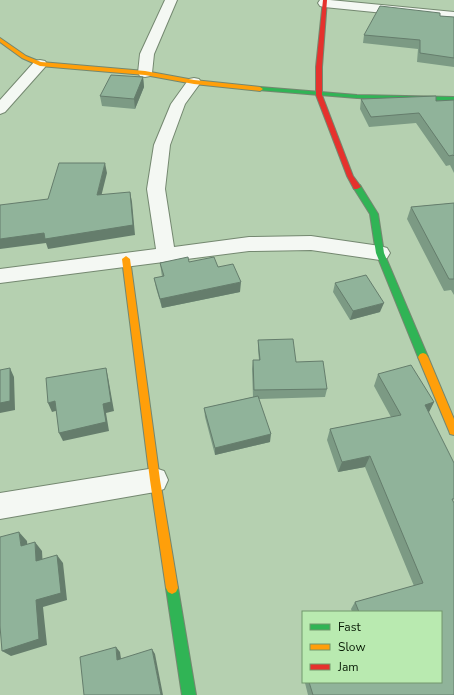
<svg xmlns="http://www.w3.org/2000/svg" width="454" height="695" viewBox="0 0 454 695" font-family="'Nunito Sans',sans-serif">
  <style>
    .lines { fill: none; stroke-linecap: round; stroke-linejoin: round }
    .street-casing { stroke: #748870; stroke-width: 2 }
    .fast-casing { stroke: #748870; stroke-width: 2 }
    .slow-casing { stroke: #748870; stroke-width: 2 }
    .jam-casing { stroke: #748870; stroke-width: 2 }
    .street { fill: #f4f8f3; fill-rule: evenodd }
    .fast { fill: #30b455; fill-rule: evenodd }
    .slow { fill: #ff9f0a; fill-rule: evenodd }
    .jam { fill: #e5322d; fill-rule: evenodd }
    .wall { fill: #7c9a84 }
    .shaded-wall { fill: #657d6c }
    .building { fill: #90b39a; stroke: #657d6c }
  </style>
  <rect width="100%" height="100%" fill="#b5d0b0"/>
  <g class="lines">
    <g class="street-casing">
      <path id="street" d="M165,0H177L154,54L152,73L150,76L145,77L140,76L138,73L140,54Z
        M320,0H330L454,12V20L324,7L320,6L318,3Z
        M40,60L45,61L47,64L45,67L5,112L0,114V100L35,61Z
        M194,78L199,79L201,82L185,104L170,145L165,189L174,247L249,237L311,236L380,246L387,248L390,253L387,258L380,260L311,250L249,251L0,283V269L156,249L147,189L154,145L171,104L189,79Z
        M155,468L164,471L168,480L164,489L155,492L0,519V493Z"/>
    </g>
    <g class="fast-casing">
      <path id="fast" d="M260,87L357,95L454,97V101L357,98L258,90L257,89Z
        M354,185H360L378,214L384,253L428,357L426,360H420L418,357L376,253L370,214L353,187Z
        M172,582L176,584L178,588L196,695H182L166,588L168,584Z"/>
    </g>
    <g class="slow-casing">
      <path id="slow" d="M0,38L26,56L41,62L145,71L194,80L260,87L263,89L260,91L194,84L145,75L40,66L22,58L0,42Z
        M126,256L130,259L160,480L178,588L176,592L172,594L168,592L166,588L150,480L122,259Z
        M423,353L426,354L428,357L454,419V435L450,434L449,431L418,357L420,354Z"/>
    </g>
    <g class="jam-casing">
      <path id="jam" d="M323,0H327L322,67V95L353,176L361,187L357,189H354L347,176L316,95V67Z"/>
    </g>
    <use href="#street" class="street"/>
    <use href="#fast" class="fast"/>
    <use href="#slow" class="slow"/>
    <use href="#jam" class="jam"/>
  </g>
  <path class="wall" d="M440,16L454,17V67L417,62L418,49L363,43L364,35Z
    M143,77L144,87L135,109L102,106L100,96Z
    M361,99L436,101L454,100V173L450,165L446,166L416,123L369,127L360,109Z
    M454,203V295L451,290L444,291L407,219L411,207Z
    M189,262L218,267L240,292L162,308L156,288L154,278L162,277L160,263Z
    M335,283L380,312L350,320L333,292Z
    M258,340L296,362L327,389L325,397L259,399L270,442L215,455L205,417L204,408L253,397L252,369L253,360H259L258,350Z
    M378,374L434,402L429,412L454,695H308L305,683L306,682H441V612H352L351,609L355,602L414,586L365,467L338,472L327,440L330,429L391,417L374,386Z"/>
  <path class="shaded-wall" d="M143,77L144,87L135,109L134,99Z
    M105,163L107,173L99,205L97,195Z
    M130,192L132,202L135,235L48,249L46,243L0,249V239Z
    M241,282L240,292L162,308L160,299Z
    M384,303L380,312L350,320L353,311Z
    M10,368L14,377L15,410L0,413V403Z
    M106,368L108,377L114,411L106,413L109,431L63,441L59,433L103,404Z
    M55,401L59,410L52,412L48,403Z
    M434,402L428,414L425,405Z
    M271,434L270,442L215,455V448Z
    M370,456L365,467L338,472L342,462Z
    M19,532L27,541L28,554L21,546Z
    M35,542L42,551L43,569L36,561Z
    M57,555L63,563L67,600L43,607L47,645L11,656L2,651L36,600Z
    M116,647L120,652L122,665L117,660Z
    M152,649L155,654L163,695H161Z"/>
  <path class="building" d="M380,6L440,13V16L454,17V58L420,53V40L364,35Z
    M111,75L143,77L134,99L100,96Z
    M436,96V101L454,100V156L453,155L449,156L419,113L371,117L361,99Z
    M59,163H105L97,195L130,192L133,225L45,239L44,233L0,239V205L48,199Z
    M454,203V279H449L411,207Z
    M188,257L189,262L214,257L218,267L233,264L241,282L160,299L154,278L164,276L160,263Z
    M366,275L384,303L353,311L335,283Z
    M293,339L296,362L323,361L327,389L254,390L253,360H260L258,340Z
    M411,365L434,402L425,405L454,463V499H452L454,503V695H313L309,682H441V612H359L355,602L423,583L370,456L342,462L330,429L401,415L378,374Z
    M10,368V401L0,403V370Z
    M106,368L111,402L103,404L106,422L59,433L55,401L48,403L46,378Z
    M258,396L271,434L215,448L204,408Z
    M19,532L21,546L35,542L36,561L57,555L61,593L36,600L39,639L2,651L0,626V537Z
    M116,647L117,660L152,649L161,695H84L80,657Z"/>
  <rect x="302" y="611" width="140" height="72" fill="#b9eab0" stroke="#72976c"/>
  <rect x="310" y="624" width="20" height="6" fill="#30b455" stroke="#72976c"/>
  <text x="338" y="631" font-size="12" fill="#081a05">Fast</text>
  <rect x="310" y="644" width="20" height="6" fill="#ff9f0a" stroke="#72976c"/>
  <text x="338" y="651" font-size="12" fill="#081a05">Slow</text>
  <rect x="310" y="664" width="20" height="6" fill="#e5322d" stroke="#72976c"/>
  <text x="338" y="671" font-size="12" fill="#081a05">Jam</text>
</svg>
